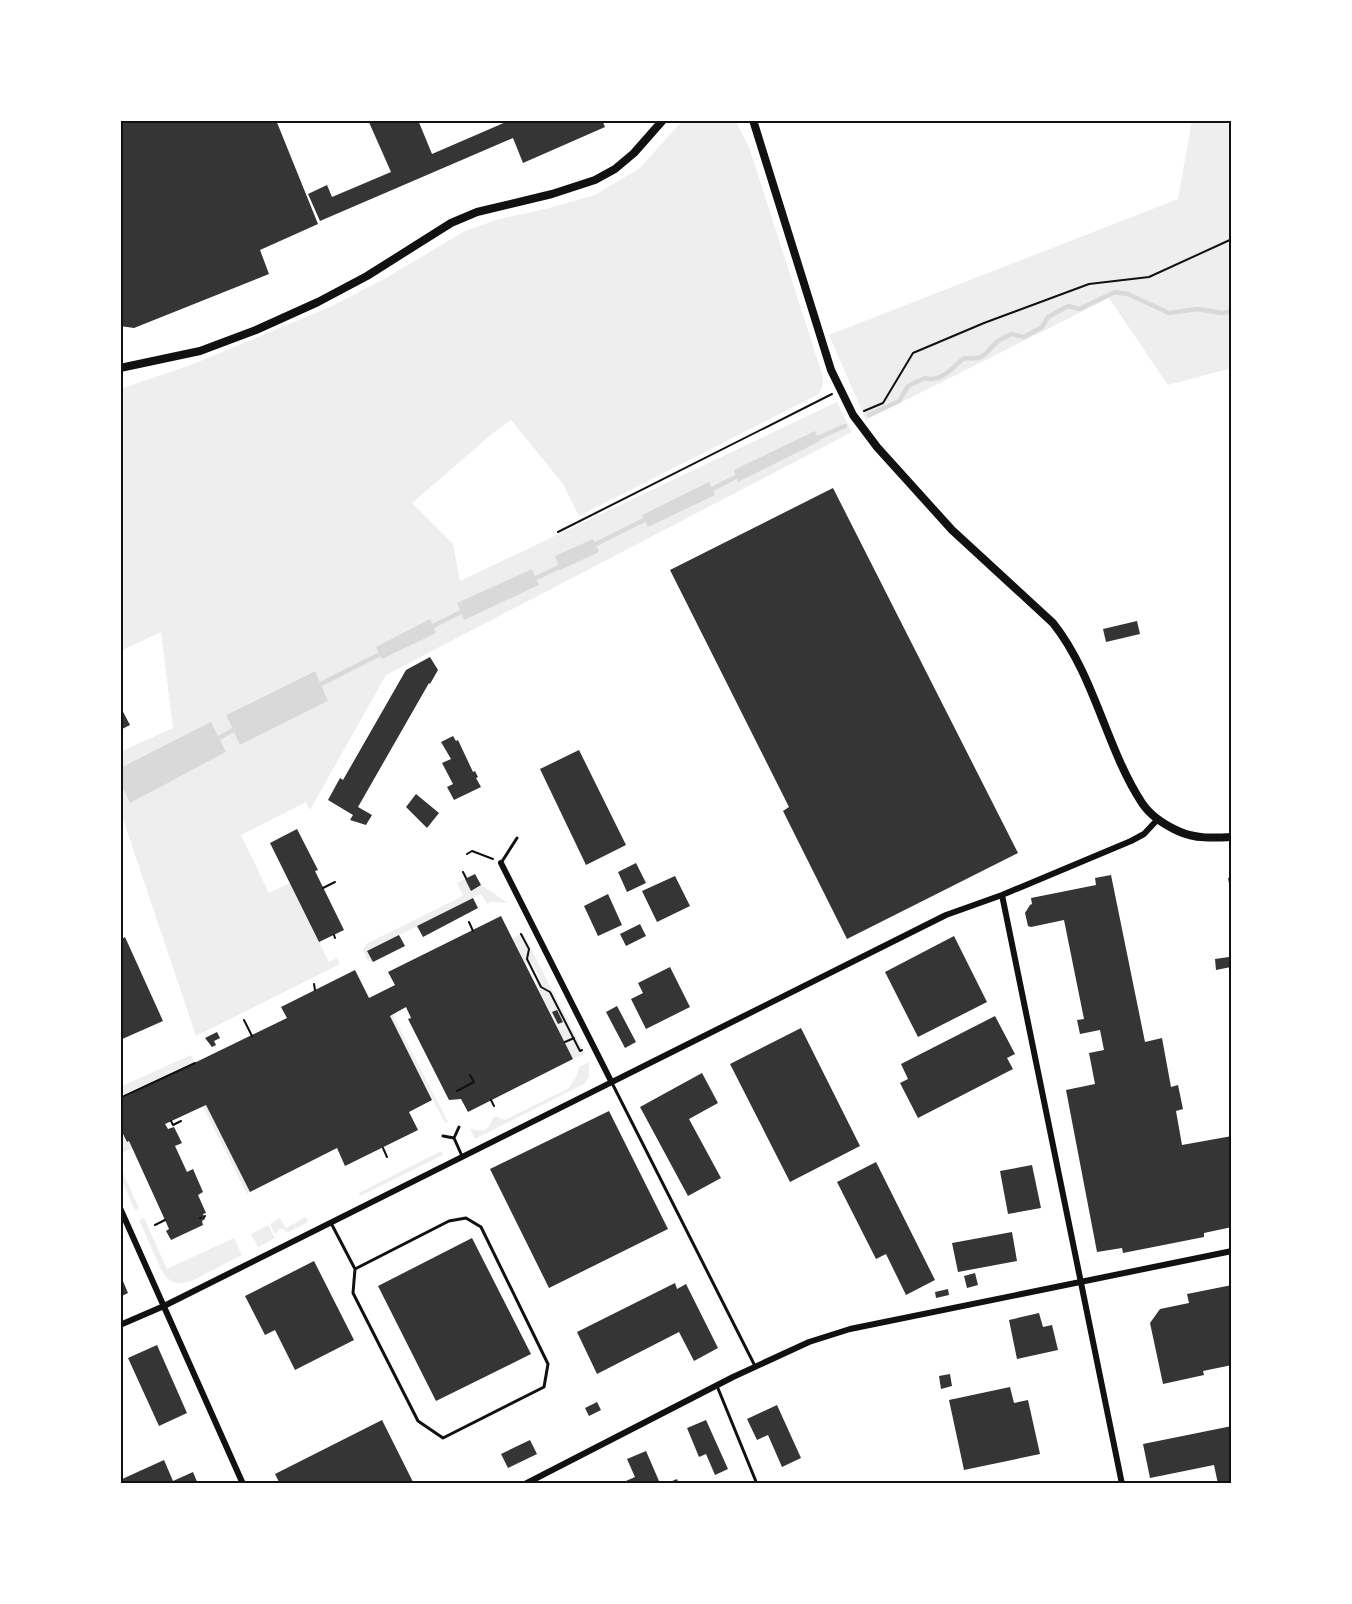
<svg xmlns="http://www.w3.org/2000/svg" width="1352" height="1604" viewBox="0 0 1352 1604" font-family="Raleway,sans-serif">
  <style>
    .green { fill: #eee; fill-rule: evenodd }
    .water { fill: #d9d9d9 }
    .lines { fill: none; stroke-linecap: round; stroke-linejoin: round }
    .stream { stroke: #d9d9d9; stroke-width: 4.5 }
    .building { fill: #353535 }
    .path { stroke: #111; stroke-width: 2 }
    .service { stroke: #111; stroke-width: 3 }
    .minor { stroke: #111; stroke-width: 6 }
    .secondary { stroke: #111; stroke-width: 8 }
    .neatline { fill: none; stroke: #111; stroke-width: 2 }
  </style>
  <rect width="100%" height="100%" fill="#fff"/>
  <path class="green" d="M683,120H735L749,147L823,377V384L819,394L579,516L563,484L511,420L493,433L412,503L453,544L460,581L837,402L852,432L386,675L310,810L306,802L241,835L269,893L290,883L329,962L337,958L340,964L196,1036L123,819L120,820V808L122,806L120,801V782L130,802L226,752L211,723L120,768V752L173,728L161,632L120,651V389L191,365L330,307L386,278L465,231L496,220L549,208L595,195L640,168ZM709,483L714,494L648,527L642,515ZM532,569L539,585L464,619L457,604ZM314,671L328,701L240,745L226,715Z
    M1192,120H1232V368L1168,385L1109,298L866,420L829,335L1178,199Z
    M465,879L471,891L481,885L508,903L491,902L487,904L481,894L368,951L373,962L367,960L363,949L366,944L463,896L457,883Z
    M523,933L585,1054L573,1059L536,984L541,981L531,962L526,965L513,938Z
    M392,1014L448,1122L445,1123L390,1016Z
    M191,1055L194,1062L120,1096V1087Z
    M589,1062V1076L584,1084L475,1139L470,1129C487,1131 486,1133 494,1116L505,1120L569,1088L577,1075L579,1067Z
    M206,1105L250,1192L247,1194L203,1107Z
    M120,1133H122L126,1142L129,1141L133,1148L120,1154Z
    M441,1151L443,1155L360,1196L359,1193Z
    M120,1171H122L139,1208L135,1210L120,1177Z
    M306,1217L308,1222L287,1233L284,1229H279L276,1233L277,1238L270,1224L280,1218L286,1228Z
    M144,1218L167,1269L234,1238L242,1255C232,1260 222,1265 211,1271C193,1280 174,1294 161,1269L139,1220Z
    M268,1225L275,1238L258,1247L251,1234Z"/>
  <path class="water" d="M815,431L820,441L738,482L734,470Z
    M709,482L715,495L648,527L642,515Z
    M593,539L599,552L560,570L555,556Z
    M532,569L539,585L464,620L457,603Z
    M430,619L436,633L382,659L376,647Z
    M315,671L328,701L240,745L226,715Z
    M211,722L226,752L130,803L120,782V768Z"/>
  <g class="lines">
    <path class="stream" d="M869,415L899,401L908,386L925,378C941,383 952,368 964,358C987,360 983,354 998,341C1002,338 1008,336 1012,334L1024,337L1042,327L1048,317L1068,306L1079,309L1115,292L1128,294L1169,313L1197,309L1222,313L1232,311
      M818,438L845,426
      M712,489L736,477
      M596,544L644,520
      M536,578L559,567
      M433,626L461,612
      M321,684L380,654
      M219,738L233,730"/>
  </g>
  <path class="building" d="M120,120H276L318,224L260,250L269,274L134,328L120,326Z
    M368,120H418L432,154L506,122L505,120H602L605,127L523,163L513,138L320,221L308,194L327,185L332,197L391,172Z
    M833,488L1018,853L847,939L783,811L789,807L670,570Z
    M1137,621L1140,634L1106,642L1103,629Z
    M430,657L438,670L430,684L429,683L358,807L372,815L366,825L350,820L353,815L328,800L340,778L343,780L406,670Z
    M120,706L130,725L120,730Z
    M453,736L456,741L458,740L473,772L475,771L478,777L476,778L481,787L454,800L447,787L453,784L442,763L451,759L441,742Z
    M579,750L626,845L586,865L540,769Z
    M416,794L439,813L427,828L406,807Z
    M297,829L318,870L315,871L344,930L319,942L270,843Z
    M636,863L646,883L627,892L618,872Z
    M475,874L481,885L471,891L465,879Z
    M1111,875L1145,1042L1162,1038L1171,1087L1178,1085L1183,1109L1176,1111L1182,1145L1232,1136V1227L1204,1233V1237L1123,1253L1122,1248L1097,1252L1066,1090L1095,1084L1089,1053L1104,1050L1100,1030L1080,1034L1077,1020L1084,1019L1064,920L1031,927L1028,926L1025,913L1030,905L1032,904L1031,898L1096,885L1095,878Z
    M675,876L690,906L657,922L642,891Z
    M1232,877V894L1231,895L1228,878Z
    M608,894L622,925L598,936L584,906Z
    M473,898L478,908L423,937L417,926Z
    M501,916L573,1059L468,1112L461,1099L449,1100L408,1019L411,1018L406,1007L390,1016L432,1100L409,1112L418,1130L345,1166L337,1148L250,1192L206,1105L165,1124L168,1129L174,1127L182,1143L175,1146L187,1172L193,1169L203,1192L198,1195L206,1213L203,1214L205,1219L202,1221L203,1225L171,1240L166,1231L169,1229L165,1220L129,1141L127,1142L120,1128V1099L287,1018L281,1007L355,970L369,998L395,985L388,972Z
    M640,924L646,936L626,946L620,934Z
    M399,935L405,946L373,962L367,951Z
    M954,936L987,1002L918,1037L885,972Z
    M125,937L163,1021L120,1040V940Z
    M1229,957L1231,967L1216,970L1215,959Z
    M670,967L690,1007L646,1029L631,999L643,993L638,983Z
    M617,1006L636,1042L625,1048L606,1012Z
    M557,1010L563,1022L558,1024L552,1012Z
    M995,1016L1015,1054L1007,1058L1013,1069L918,1118L900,1083L908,1079L901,1064Z
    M801,1028L860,1146L790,1182L730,1064Z
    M217,1032L220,1038L214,1041L216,1045L212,1047L205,1038Z
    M702,1073L718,1103L689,1119L721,1178L688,1196L640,1107Z
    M609,1111L668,1229L549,1288L490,1169Z
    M876,1162L935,1280L906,1295L886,1254L876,1259L837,1182Z
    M1032,1165L1041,1208L1008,1214L1000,1171Z
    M1012,1232L1017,1261L958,1272L952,1243Z
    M472,1238L531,1354L436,1401L378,1286Z
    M314,1261L354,1340L295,1370L275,1330L265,1335L245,1296Z
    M975,1273L978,1285L967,1288L964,1276Z
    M120,1274L128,1293L120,1297Z
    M675,1283L677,1289L686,1284L718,1348L694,1361L679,1332L597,1374L577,1332Z
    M1232,1285V1365L1203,1371L1204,1375L1163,1384L1150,1323L1160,1309L1189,1303L1187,1294Z
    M948,1289L949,1295L936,1298L935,1292Z
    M1039,1313L1043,1327L1052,1325L1058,1350L1017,1359L1009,1320Z
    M157,1345L187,1413L159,1426L128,1358Z
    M950,1374L952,1386L941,1389L939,1376Z
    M1010,1387L1014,1403L1028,1400L1040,1454L964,1470L949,1400Z
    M597,1402L601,1410L589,1416L585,1408Z
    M777,1405L801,1458L782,1467L768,1435L757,1440L747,1419Z
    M382,1420L414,1484H280L275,1474Z
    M706,1420L728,1469L715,1475L706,1454L699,1457L687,1428Z
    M1232,1426V1484H1218L1214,1465L1150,1478L1143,1444Z
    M530,1440L537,1454L508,1468L501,1454Z
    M646,1451L659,1481L654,1483L655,1484H619L635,1477L627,1459Z
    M164,1460L173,1481L193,1472L198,1484H120V1480Z
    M677,1479L679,1484H665Z"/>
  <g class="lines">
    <path class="path" d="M864,411L883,403L913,353L984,323L1089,284L1149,277L1232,239
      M558,532L832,394
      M467,854L472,851L493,859
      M463,872L466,878
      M323,888L335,882
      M469,922L473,931
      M521,934L529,949L527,959L541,987L550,992L580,1051L582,1050
      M334,935L335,938
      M314,984L315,990
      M244,1020L252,1036
      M565,1042L574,1038
      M457,1091L474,1082L470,1075
      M120,1098L195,1063
      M491,1100L494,1106
      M171,1121L173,1125L181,1121
      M120,1131H121
      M383,1148L387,1157
      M204,1217L205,1216
      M200,1218H201
      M155,1225L165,1220"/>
    <path class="service" d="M501,863L517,838
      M612,1083L755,1366
      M443,1136L454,1138
      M454,1138L462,1156
      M454,1138L459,1127
      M331,1223L355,1269L353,1293L418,1421L443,1438L544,1387L548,1364L481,1227L466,1218L449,1221L355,1269
      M717,1386L757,1484"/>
    <path class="minor" d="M501,863L611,1081
      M1002,895L1122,1484
      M120,1208L243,1484
      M120,1325L164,1306L946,915L1002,895L1131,841L1144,834L1158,819
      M525,1484L733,1377L809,1342L850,1329L1232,1251"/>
    <path class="secondary" d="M753,120L831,370L853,415L877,447L952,530L1053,623C1095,676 1106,748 1142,803C1150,815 1165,825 1178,831C1195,839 1214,838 1232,837
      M120,368L200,351L256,330L318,302L367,276L451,223L477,212L552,194L595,180L615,169L634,153L663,120"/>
  </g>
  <rect width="1352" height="1604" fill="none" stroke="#ffffff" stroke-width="243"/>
  <rect x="122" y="122" width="1108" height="1360" class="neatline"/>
</svg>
